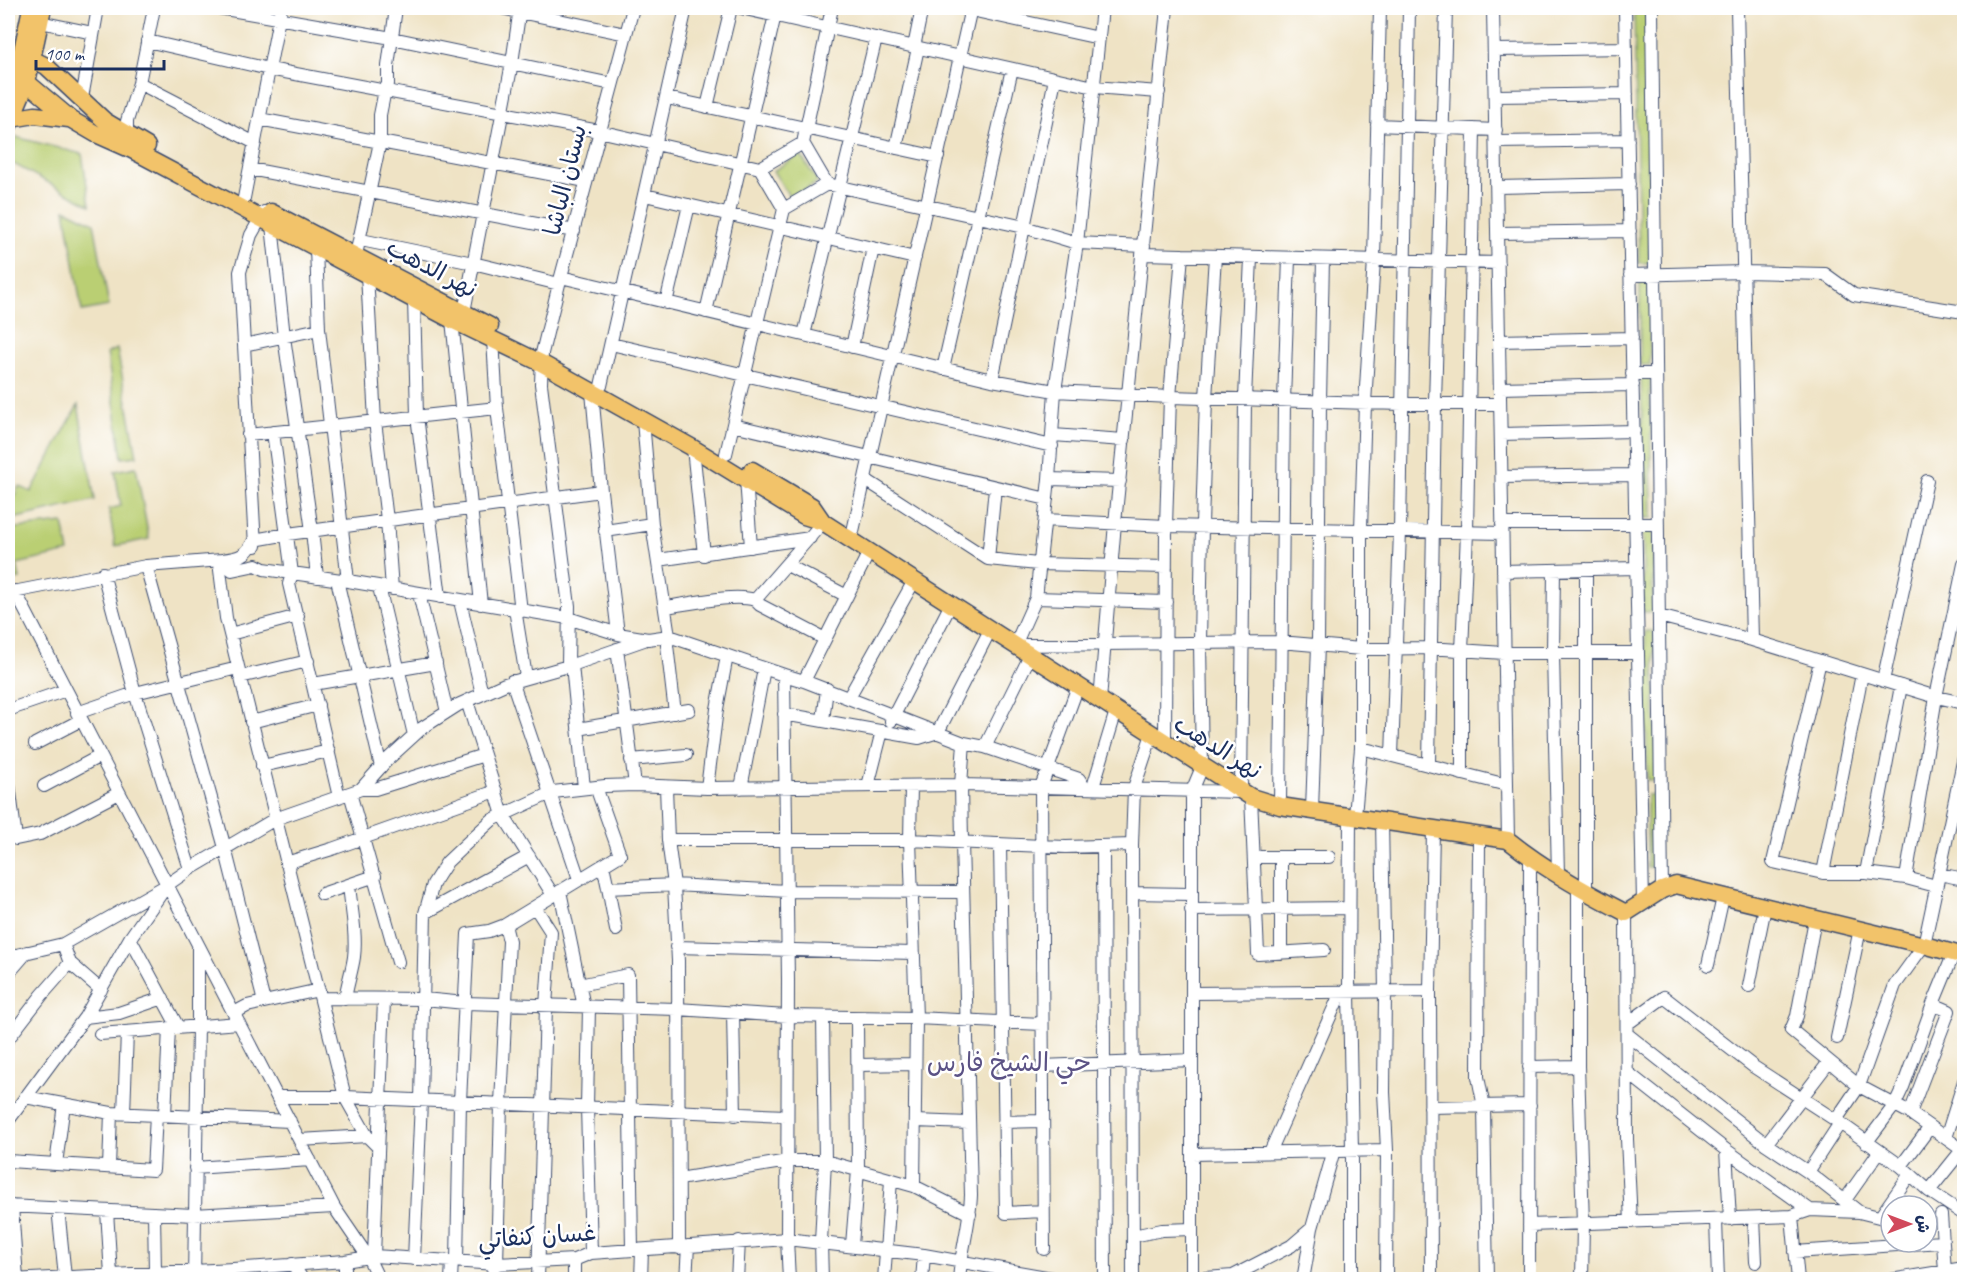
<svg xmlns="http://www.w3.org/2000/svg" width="1972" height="1287" viewBox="0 0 1972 1287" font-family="Caveat,'Playpen Sans Arabic',sans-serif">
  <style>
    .green { fill: #bacf73; stroke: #6a7f68; stroke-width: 1.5 }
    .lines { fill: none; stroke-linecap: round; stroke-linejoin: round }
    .minor-casing { stroke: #3b4a6d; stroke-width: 14 }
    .major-casing { stroke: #3b4a6d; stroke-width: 19 }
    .minor { stroke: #fff; stroke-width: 12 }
    .major { stroke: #f2c36a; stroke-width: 16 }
    .labels { text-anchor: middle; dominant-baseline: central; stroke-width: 5; stroke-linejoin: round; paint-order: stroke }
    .street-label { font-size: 24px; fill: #1b2f5e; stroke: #fff }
    .neighbourhood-label { font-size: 26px; fill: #5b5285; stroke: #fff }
  </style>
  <rect width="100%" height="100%" fill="#fff"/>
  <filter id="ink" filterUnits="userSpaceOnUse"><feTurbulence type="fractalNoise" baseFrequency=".0167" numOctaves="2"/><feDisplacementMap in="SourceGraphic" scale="12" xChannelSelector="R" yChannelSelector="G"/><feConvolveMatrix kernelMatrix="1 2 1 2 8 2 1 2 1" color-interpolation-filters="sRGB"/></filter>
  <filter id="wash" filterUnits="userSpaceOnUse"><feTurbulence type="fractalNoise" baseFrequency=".008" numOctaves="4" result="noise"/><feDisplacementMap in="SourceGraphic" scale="24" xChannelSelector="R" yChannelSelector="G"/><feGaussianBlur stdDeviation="1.35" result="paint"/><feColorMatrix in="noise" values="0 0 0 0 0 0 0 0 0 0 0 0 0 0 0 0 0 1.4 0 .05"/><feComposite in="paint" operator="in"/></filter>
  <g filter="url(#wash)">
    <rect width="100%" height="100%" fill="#efe3c5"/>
    <path class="green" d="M1634,8H1646L1650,263H1639Z
      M16,137L82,154L90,205L8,161Z
      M800,154L818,182L791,199L773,171Z
      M65,209L94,223L109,306L82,311Z
      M1640,281H1650V365H1640Z
      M117,349L137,456L122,458L107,353Z
      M1641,376H1650L1652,518H1644Z
      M78,405L95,500L8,520V510L19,486L31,492Z
      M136,467L149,539L115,546L109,509L121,506L115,471Z
      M63,523L69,552L17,564L20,579L8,581V529Z
      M1643,528H1653V612H1643Z
      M1645,631H1654L1656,780H1647Z
      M1647,795H1656L1657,867H1647Z"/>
  </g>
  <g filter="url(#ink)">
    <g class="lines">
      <g class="minor-casing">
        <path id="minor" d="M219,8L392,38L612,84
          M501,8L626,34
          M741,8L1094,87L1159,92
          M962,8L1099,38
          M1102,8L1077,243L1055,391L1049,479L1036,598L1015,645L1280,642L1361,649L1429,648L1504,653H1637
          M1493,8L1508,840
          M1625,8L1643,903
          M1652,8L1662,890
          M1737,8L1752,640
          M40,22L93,33
          M147,41L269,69L599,131L760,168
          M914,47L922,8
          M1494,50L1626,48
          M139,83L255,143
          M1495,96L1627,94
          M82,98L98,8
          M667,98L938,157
          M707,107L731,8
          M259,119L586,181
          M1377,125L1496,130
          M127,136V121L139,83L154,8
          M1496,142L1628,140
          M896,148L918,48
          M250,169L574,231
          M827,184L1024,227L1077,243L1144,246
          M1497,187L1629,184
          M645,195L915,258
          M244,198L281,8
          M784,209L827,184L803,143L832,8
          M272,225L284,337L312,531L317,577
          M1497,233L1630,231
          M361,240L473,263L559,284
          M316,248L319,329L348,581
          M1143,254L1498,263
          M356,255L380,142V115L385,90L388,84V66L396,8
          M367,274L375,421L387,520L392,589
          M1630,275L1744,272L1825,274L1854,295L1964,312
          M561,277L992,380L1055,391L1170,397L1402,404H1500
          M414,299L417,416L440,597
          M666,303L689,205
          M464,312L512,63L520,8
          M706,312L775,15
          M452,320L481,604
          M804,335L876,38
          M493,339L497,408L521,611
          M1499,341L1632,338
          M611,344L1052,446
          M244,345L319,329
          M852,347L873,248
          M943,369L1012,69
          M1632,374H1656
          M992,380L1055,79
          M601,386L686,8
          M1500,388L1633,385
          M592,392L601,491L618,634
          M643,421L652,524L669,636L667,645L675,713
          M733,425L1047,499
          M273,432L292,573L289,584L339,797
          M1501,434L1634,431
          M248,435L497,408
          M1053,435L1124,440
          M693,448L704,555
          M726,454L784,209L760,168L803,143
          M1502,477L1634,475
          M746,479L751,547
          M1049,479L1120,481
          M866,480L988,559L1038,564L1166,567
          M1045,520L1166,526L1502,533
          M1502,524H1658
          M605,531L652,524
          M851,540L971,8
          M255,546L240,272L251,235L264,212
          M988,559L995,488
          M658,560L810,538
          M787,565L847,596
          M146,566L225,848L264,1002L319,990
          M1586,569V893
          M1554,570L1553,654L1558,875
          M1503,571L1636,568
          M103,573L135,693L190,869
          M337,580L381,767
          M379,587L414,735
          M15,591L334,1207L368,1257L379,1280
          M8,593L146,566L222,560L232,570L256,565L264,569L348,581L568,618L618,634L648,639L669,636L784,675
          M419,594L447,712
          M1036,598L1166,602
          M755,600L760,605L825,639
          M460,601L482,694
          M666,607C689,604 734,593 755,600L823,522
          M515,609L526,677
          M1659,616L1752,640L1936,697L1964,703
          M230,634L298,616
          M617,649L635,785
          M1820,661L1773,862L1823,873H1866L1906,878L1936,886
          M568,664L569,606L541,384L542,353L559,284L633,8
          M572,665L584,788
          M240,677L308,661
          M512,681L579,879
          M804,681L964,743L985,747L1079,779L1084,787
          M1883,681L1927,481
          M313,684L436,663
          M849,697L914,581
          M1100,700L1115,523L1167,8
          M467,701L503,815L553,895
          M8,710L66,690
          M77,713L135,693L238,668
          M784,714L919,738L938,732L990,630
          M823,720L827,689
          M891,721L951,604
          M251,722L318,705
          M578,729L689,710
          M1165,743L1166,526L1170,397L1182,255
          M35,744L81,720
          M985,747L1031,654
          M1361,748L1507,785
          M1392,756L1400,531L1409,8
          M631,760L686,755
          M1429,765L1435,403L1446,8
          M262,766L329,751
          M1462,774V651L1467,532L1474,129
          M8,777L16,839L40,834L119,793
          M44,786L100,756
          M868,786L882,731
          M911,786L910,840L916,1018L914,1186
          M666,787L668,840L674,885L678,961L679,1248
          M1093,787L1116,711
          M707,788L717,709L727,656
          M741,788L764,669
          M361,789H375L484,755
          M350,793L398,962
          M1251,797L1258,954L1324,950
          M1280,806L1284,400L1289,258
          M1312,810L1318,645L1320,401L1323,259
          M1350,815L1349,992L1352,1150V1280
          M1355,816L1361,748V529L1365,403L1374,260L1380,8
          M1382,820L1385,992L1384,1092L1387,1150L1386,1280
          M1479,836L1478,1077L1484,1107L1487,1280
          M668,840H910L1066,847L1132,845
          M1000,844L1006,1213L1043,1211
          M1103,846L1105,1280
          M1254,857H1329
          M286,863L332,849L496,791
          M603,865L608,888L674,885L787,891L963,892
          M1823,873L1862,674
          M1866,873L1901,686
          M1939,874L1964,879
          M1906,878L1936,697L1964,564
          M1578,887V1066L1583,1224L1582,1280
          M608,888L616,930
          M560,891L584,1007
          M1132,893L1191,894
          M322,894L375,876
          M535,907L551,932L546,1006L538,1280
          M1191,910L1349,908
          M425,913L529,856
          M1626,913L1627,1139L1631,1222
          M1815,919L1797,1016L1791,1030L1859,1086L1910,1113L1964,1151
          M130,938L178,1027
          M63,944L70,963L101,990
          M676,947L913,953
          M1281,953V857
          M8,957L63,944L167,885L190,869L275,819L361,789L387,760L422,728L458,705L505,684L572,665L644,640
          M1708,965L1723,897
          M8,974L27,952
          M579,985L628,975L632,1250
          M1749,986L1765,907
          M1192,993L1430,991
          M321,998L424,999L465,1003L677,1009L788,1016L916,1018L1042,1024
          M345,999C347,985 352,971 354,957C357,933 351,908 349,885
          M589,1007L587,1107L591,1253
          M733,1012L735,1115
          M234,1013L247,1006L264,1002
          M85,1017L119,1013L163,998
          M1627,1024L1664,997L1754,1067L1840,1123L1901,1166L1929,1191L1962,1213L1964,1210
          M100,1034L239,1023
          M1627,1034L1766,1144L1808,1172L1859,1212
          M1837,1038L1860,929
          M8,1039L42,995L70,963
          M858,1065L915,1064
          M1042,1066L1192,1060
          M1529,1067L1578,1066
          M1627,1072L1726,1150L1810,1210
          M25,1097L111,1113L290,1121
          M277,1097H345L786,1116
          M1430,1107L1530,1105
          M124,1113L127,1032
          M1910,1113L1949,1011L1933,1004
          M165,1115L169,1028
          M1836,1120L1859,1086L1895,985L1924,945L1964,757
          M8,1121L85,1017L130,938L165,888
          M915,1121L969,1123
          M1004,1122L1043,1121
          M1946,1138L1964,1081
          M300,1140L367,1136
          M1866,1143L1894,1106L1903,1087L1933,1004L1954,953
          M1766,1144L1829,1062
          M378,1147L367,1136L345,1097L226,618L220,570L222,560C239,558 247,556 254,540L288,534L601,491
          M1726,1150L1730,1219
          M1270,1152L1341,992
          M1192,1154L1387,1150
          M8,1161L153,1170L156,1115
          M56,1164L64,1104
          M1901,1166L1930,1127
          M109,1167L111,1113
          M195,1168L310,1160
          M1808,1172L1840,1123
          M679,1179L788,1161H825L914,1186L970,1214
          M1929,1191L1962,1150
          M1845,1200L1879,1152
          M8,1206L194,1215L334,1207
          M12,1206L17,1279
          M58,1208L65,1277
          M107,1211L111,1275
          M154,1213L155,1272
          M1941,1215L1945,1271
          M1792,1216L1798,1280
          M1880,1217L1910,1174
          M1754,1218L1756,1262
          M1716,1220L1718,1280
          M1529,1225L1792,1216L1810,1210L1859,1212L1891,1220
          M1312,1228L1334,1150
          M1133,1236L1162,1230L1192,1229
          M852,1245L858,1170L857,1018
          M1044,1249L1041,787L1078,686
          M1795,1252L1941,1242
          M374,1256L384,1000
          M414,1259L421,1101L425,913L433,884L447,862L466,844L492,820L553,792L605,786L635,785L707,788L961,785L1241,792L1245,399L1251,257
          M574,1260V1280
          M345,1261V1280
          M457,1261L460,1102L468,934L489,931L505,925L620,855L596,787
          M292,1264L303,1280
          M493,1264L494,1280
          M497,1264L501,1103L509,941L505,925
          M1192,1279L1233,1276L1291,1246L1312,1228L1303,1280
          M11,1280L233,1269L345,1261L374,1256L497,1264L574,1260L591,1253L787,1239L924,1255L1063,1280
          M194,1280L198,1025V948
          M451,1280L452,1261
          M641,1280L642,1250
          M686,1280L688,1246
          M737,1280L739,1241
          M789,1280L787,1239L788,980L784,675L804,681L869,552
          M822,1280L821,1242L825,1161L823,1017
          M884,1280L891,1180
          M922,1280L924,1255
          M959,1280C961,1251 970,1224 971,1195L962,842L961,785L964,743
          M1133,1280L1132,845L1134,788L1152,734
          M1192,1280V791L1202,767L1200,643L1202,525L1206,398L1215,256
          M1431,1280L1430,991L1433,829
          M1529,1280L1530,858
          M1891,1280L1964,1268"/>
      </g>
      <g class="major-casing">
        <path id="major" d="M22,54L46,66L105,121L147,146
          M17,74L72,120L96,134L132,150L452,320L541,363L693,448L804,516L823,522L1251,797L1280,806L1508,840C1544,869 1585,892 1626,913L1662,890L1676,885L1924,945L1964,956
          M8,95L19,65L31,8
          M11,119L35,115L69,119
          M8,127L27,82L43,8
          M271,212L490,326
          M752,470L812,506L823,522"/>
      </g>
      <use href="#minor" class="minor"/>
      <use href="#major" class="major"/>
    </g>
  </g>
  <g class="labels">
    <g class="street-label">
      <text transform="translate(565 180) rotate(-76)">بستان الباشا</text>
      <text transform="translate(432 268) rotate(28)">نهر الدهب</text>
      <text transform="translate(1218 747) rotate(32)">نهر الدهب</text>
      <text transform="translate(537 1236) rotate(-4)">غسان كنفاتي</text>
    </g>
    <g class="neighbourhood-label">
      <text x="1009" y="1062">حي الشيخ فارس</text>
    </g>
  </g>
  <rect width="1972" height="1287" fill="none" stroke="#fff" stroke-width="30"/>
  <g transform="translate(1909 1224) rotate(90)"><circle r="28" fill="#ffffff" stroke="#a4acbf" stroke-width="1.5"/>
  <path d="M0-4.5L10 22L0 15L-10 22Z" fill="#d1495b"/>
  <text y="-9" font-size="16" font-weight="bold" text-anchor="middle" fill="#1b2f5e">ش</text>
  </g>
  <path d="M36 60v9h128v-9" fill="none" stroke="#1b2f5e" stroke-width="3"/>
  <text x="45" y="60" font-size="18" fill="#1b2f5e" stroke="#ffffff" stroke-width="4.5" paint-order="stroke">100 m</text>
</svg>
